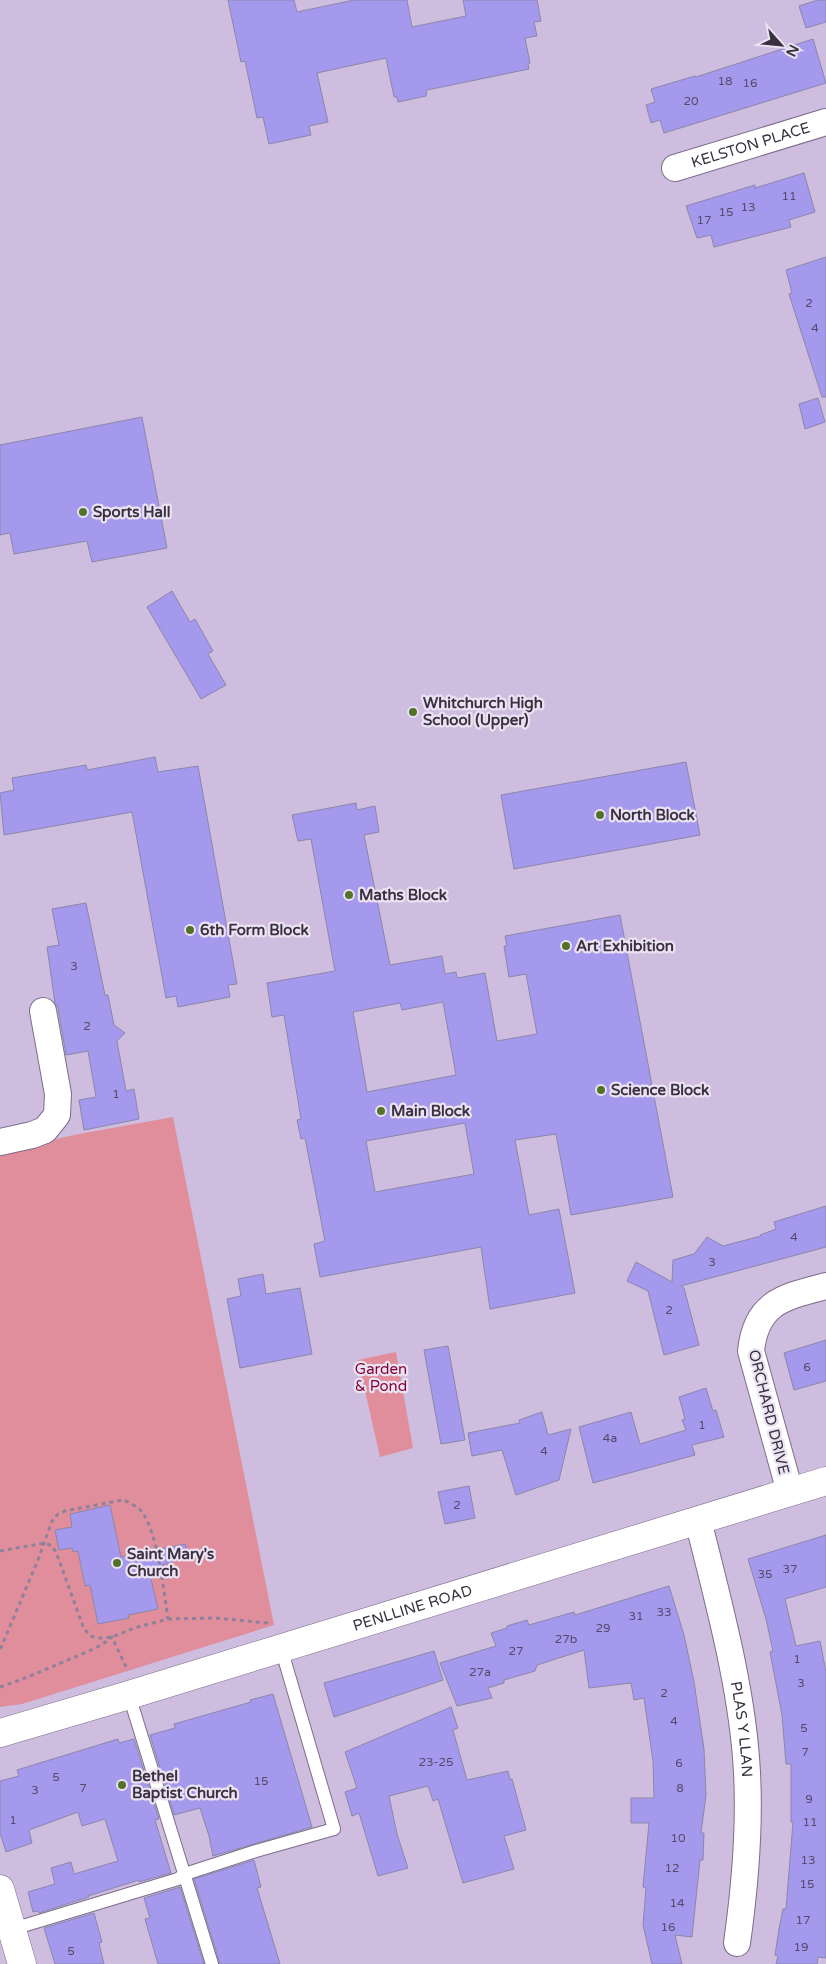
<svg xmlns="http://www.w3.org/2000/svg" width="826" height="1964" viewBox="0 0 826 1964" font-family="'Varela Round',sans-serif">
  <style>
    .green { fill: #e08e9b }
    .building { fill: #a599ee; stroke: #8a87a9; fill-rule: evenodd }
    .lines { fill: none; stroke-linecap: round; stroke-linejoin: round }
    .lane-casing { stroke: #7d6c8b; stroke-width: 14 }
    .street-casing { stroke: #7d6c8b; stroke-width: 28 }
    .secondary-casing { stroke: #7d6c8b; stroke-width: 29 }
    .path { stroke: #8f819b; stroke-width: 3; stroke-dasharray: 4 4; stroke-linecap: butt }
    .lane { stroke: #fff; stroke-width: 12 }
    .street { stroke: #fff; stroke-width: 26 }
    .secondary { stroke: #fff; stroke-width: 28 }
    .poi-dot { fill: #527229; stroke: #ebe2f3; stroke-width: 2 }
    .labels { text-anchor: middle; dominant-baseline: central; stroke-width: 4.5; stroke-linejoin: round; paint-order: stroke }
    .number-label { font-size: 12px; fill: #544b6b }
    .street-label { font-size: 15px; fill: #39313f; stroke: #ebe2f3 }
    .poi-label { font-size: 15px; font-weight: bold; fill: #39313f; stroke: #ebe2f3; text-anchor: start }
    .park-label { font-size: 15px; fill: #7f0231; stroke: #ebe2f3 }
  </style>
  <rect width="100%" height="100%" fill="#cfbddf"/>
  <path class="green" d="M173,1117L274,1625L22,1704L0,1707V1152L74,1135Z
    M396,1352L413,1448L380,1457L358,1360Z"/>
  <path class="building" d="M228,0H294L297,12L354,0H407L412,27L466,16L463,0H537L541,21L534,22L537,36L525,38L530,63L528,64L529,69L427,90L426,96L398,102L397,97H394L386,58L317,73L328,122L309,126L311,135L269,144L263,117L257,118L245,61L241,62Z
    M818,0H826V22L806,28L799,6Z
    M813,39L826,83L664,133L660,120L651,123L646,105L655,102L651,89L695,76L696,77Z
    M804,173L815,212L789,220L791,227L714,247L711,235L697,238L686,206L755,185V188Z
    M826,257V397H822L789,294L792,293L786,270Z
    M818,398L825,422L805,429L799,404Z
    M142,417L167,548L92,562L87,541L14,554L10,533L0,535V445Z
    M172,591L190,622L195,619L213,651L208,654L226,685L201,699L147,607Z
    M155,757L158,772L198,766L237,984L228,985L230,997L178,1007L176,996L166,998L132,812L4,835L0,793L14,790L12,778L86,765L87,770Z
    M686,762L700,835L514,869L501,795Z
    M356,803L357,810L375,806L379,832L364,835L390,965L442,956L445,974L456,972L457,978L485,973L497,1041L537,1034L526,974L509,977L504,946H507L505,936L620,915L673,1197L571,1215L556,1134L515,1140L529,1215L559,1209L575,1293L490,1309L481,1247L320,1277L314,1244L325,1241L305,1138L301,1139L297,1120L301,1119L284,1015L272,1017L267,983L335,971L311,839L298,841L292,815ZM443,1002L456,1075L367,1092L353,1012L400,1003L402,1010ZM465,1123L474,1174L375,1192L366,1141Z
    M86,903L105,995H108L114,1025L125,1033L117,1041L126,1091L134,1089L139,1119L84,1130L79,1100L96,1097L88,1051L66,1055L58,1008L55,1003L47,947L59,945L52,909Z
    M826,1206V1247L681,1286L684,1288L699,1345L664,1355L648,1291L627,1281L636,1262L672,1282L673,1260L694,1254L707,1237L723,1246L761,1236L760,1235L776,1229L774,1222Z
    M263,1274L266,1294L300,1288L312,1354L240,1368L227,1299L241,1296L238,1279Z
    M826,1340V1381L794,1390L784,1353Z
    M448,1346L465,1440L441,1444L424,1350Z
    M706,1388L713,1411L716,1410L724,1437L692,1445L695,1455L593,1483L579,1427L631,1412L640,1444L686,1430L682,1420L685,1419L679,1397Z
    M542,1412L548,1435L571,1429L559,1480L516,1495L502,1450L472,1456L468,1433L520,1423L519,1420Z
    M469,1486L475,1518L445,1524L438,1492Z
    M110,1505L121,1557L185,1544L189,1556L149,1570L158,1609L128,1615L129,1618L98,1624L90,1585L85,1586L78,1551L73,1552L72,1548L59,1550L55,1530L72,1527L70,1514Z
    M826,1535V1587L785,1599L796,1646L820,1641L826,1672V1958L818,1957L817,1964H776L778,1956L775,1955L779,1929L783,1909H786L793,1822H791V1764H786L782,1715L770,1652L773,1651L766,1619L748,1559Z
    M669,1586L684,1635L694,1682L704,1749L706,1795L701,1833H704L703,1860H700L692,1937L675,1935L682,1964H652L643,1925L646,1888L643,1887L649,1823H631V1798H654L653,1761L644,1698L634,1700L631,1683L589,1688L584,1650L537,1665L535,1671L504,1680V1683L488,1688L492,1698L457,1706L440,1663L496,1646L491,1633L507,1628V1626L527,1620L529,1625L574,1612L575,1615Z
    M434,1651L443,1680L334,1717L324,1683Z
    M273,1694L312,1827L213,1856L209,1836L200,1808L174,1815L150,1735L175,1728L174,1724L251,1702L250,1700Z
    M451,1707L458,1728L453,1730L467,1780L508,1771L510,1780L512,1779L526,1830L504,1836L514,1869L463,1883L438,1799L433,1801L428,1786L389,1796L397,1834L408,1868L378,1876L359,1813L352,1816L345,1792L357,1788L345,1752Z
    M118,1739L119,1743L134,1739L159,1819L155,1820L171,1873L139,1882V1880L88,1896L89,1897L39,1913L38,1911L33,1912L28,1892L55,1884L51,1868L71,1862L74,1874L118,1861L105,1819L82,1826L78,1812L29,1830L32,1843L6,1852L0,1833V1781L19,1776L17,1770Z
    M254,1860L261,1887L257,1888L280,1964H220L194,1879Z
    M180,1887L204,1964H158L145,1919L150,1918L144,1898Z
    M94,1913L102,1942L99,1943L104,1964H55L44,1928Z"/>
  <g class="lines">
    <g class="lane-casing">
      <path id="lane" d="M129,1695L212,1964
        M8,1926L26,1925L178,1879L185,1874L256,1851L334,1829L281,1648"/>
    </g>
    <g class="street-casing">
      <g id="street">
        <path id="s1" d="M675,168L826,122"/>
        <path d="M0,1142L32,1135L45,1130L57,1115L58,1094L43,1011"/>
        <path d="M790,1492L751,1351C756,1302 784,1297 826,1286"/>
        <path id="s2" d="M698,1520C718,1601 743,1690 747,1773C750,1830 745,1886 737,1943"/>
      </g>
    </g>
    <g class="secondary-casing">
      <g id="secondary">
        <path id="s3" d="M0,1733L129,1695L826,1481"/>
        <path d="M0,1889L22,1964"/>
      </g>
    </g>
    <path class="path" d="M0,1551L45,1543L52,1546L56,1552L84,1629L91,1636L100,1638L112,1637L134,1628L168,1619C164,1592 158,1534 142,1512C138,1507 129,1502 123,1500L65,1511L58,1514L52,1521L38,1560L0,1650
      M168,1619L216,1618L267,1623L268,1625
      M0,1687C24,1679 47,1669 70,1659C84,1653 101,1647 112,1637L127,1669"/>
    <use href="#lane" class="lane"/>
    <use href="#street" class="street"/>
    <use href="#secondary" class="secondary"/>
  </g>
  <g class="poi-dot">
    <circle cx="83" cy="512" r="5"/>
    <circle cx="413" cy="712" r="5"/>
    <circle cx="600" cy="815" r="5"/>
    <circle cx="349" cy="895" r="5"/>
    <circle cx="190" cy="930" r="5"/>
    <circle cx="566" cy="946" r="5"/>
    <circle cx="601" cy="1090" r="5"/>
    <circle cx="381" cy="1111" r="5"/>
    <circle cx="117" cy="1563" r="5"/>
    <circle cx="122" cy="1785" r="5"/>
  </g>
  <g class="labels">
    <g class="number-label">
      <text x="725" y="81">18</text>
      <text x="750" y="83">16</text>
      <text x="691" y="101">20</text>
      <text x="789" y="196">11</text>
      <text x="748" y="207">13</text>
      <text x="726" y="212">15</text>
      <text x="704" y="220">17</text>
      <text x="809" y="303">2</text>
      <text x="815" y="328">4</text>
      <text x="74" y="966">3</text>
      <text x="87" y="1026">2</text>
      <text x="116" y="1094">1</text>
      <text x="794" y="1237">4</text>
      <text x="712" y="1262">3</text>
      <text x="669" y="1310">2</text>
      <text x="807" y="1367">6</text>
      <text x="702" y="1425">1</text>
      <text x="610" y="1438">4a</text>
      <text x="544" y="1451">4</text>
      <text x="457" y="1505">2</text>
      <text x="790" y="1569">37</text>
      <text x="765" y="1574">35</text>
      <text x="664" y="1612">33</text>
      <text x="636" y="1616">31</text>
      <text x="603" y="1628">29</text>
      <text x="566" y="1639">27b</text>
      <text x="516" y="1651">27</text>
      <text x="797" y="1659">1</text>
      <text x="480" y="1672">27a</text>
      <text x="801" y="1683">3</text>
      <text x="664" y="1693">2</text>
      <text x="674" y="1721">4</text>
      <text x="804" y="1728">5</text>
      <text x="805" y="1752">7</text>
      <text x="436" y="1762">23-25</text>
      <text x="679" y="1763">6</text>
      <text x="56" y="1777">5</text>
      <text x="261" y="1781">15</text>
      <text x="83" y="1788">7</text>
      <text x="680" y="1788">8</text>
      <text x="35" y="1790">3</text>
      <text x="809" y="1799">9</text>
      <text x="13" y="1820">1</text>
      <text x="810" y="1822">11</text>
      <text x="678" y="1838">10</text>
      <text x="808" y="1860">13</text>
      <text x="672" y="1868">12</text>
      <text x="807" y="1884">15</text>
      <text x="677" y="1903">14</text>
      <text x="803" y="1920">17</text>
      <text x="668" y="1927">16</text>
      <text x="801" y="1947">19</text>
      <text x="71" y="1951">5</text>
    </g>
    <g class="street-label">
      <text stroke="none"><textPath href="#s1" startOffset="79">KELSTON PLACE</textPath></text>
      <text transform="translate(769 1412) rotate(76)">ORCHARD DRIVE</text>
      <text stroke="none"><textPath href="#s3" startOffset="431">PENLLINE ROAD</textPath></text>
      <text stroke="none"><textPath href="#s2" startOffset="214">PLAS Y LLAN</textPath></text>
    </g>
    <g class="poi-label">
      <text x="93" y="512">Sports Hall</text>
      <text x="423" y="703">Whitchurch High<tspan x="423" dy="17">School (Upper)</tspan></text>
      <text x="610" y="815">North Block</text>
      <text x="359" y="895">Maths Block</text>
      <text x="200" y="930">6th Form Block</text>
      <text x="576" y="946">Art Exhibition</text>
      <text x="611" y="1090">Science Block</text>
      <text x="391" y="1111">Main Block</text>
      <text x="127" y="1554">Saint Mary's<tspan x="127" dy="17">Church</tspan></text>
      <text x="132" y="1776">Bethel<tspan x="132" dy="17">Baptist Church</tspan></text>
    </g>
    <g class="park-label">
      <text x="381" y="1369">Garden<tspan x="381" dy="17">&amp; Pond</tspan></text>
    </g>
  </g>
  <g transform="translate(781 45) rotate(117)" stroke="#ebe2f3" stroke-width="4" paint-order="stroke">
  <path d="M0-4L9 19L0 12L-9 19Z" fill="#39313f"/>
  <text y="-8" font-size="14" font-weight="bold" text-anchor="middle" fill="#39313f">N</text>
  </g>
</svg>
